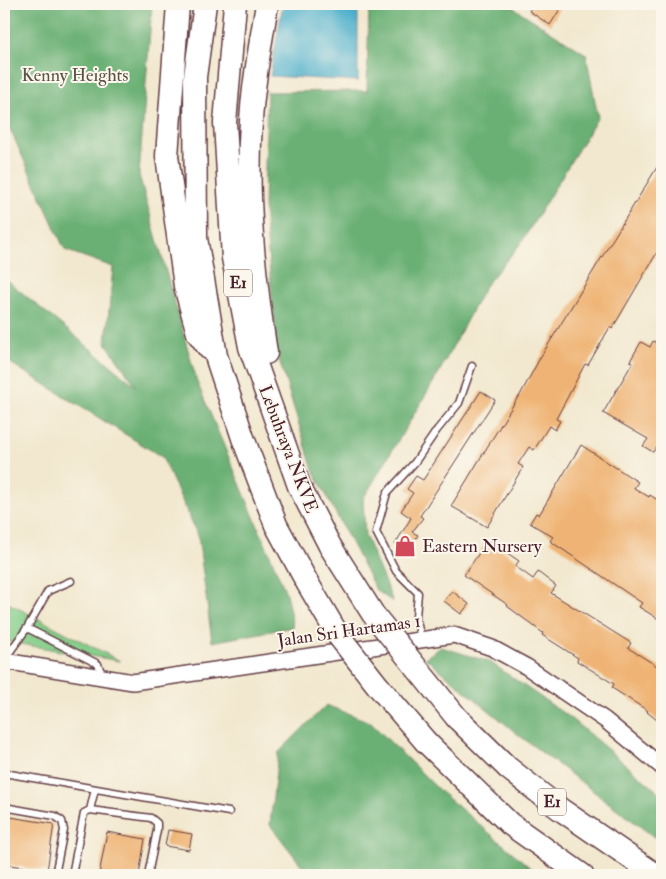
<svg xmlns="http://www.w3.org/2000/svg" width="666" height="879" viewBox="0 0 666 879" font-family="'IM FELL Double Pica',serif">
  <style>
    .green { fill: #84cd89; stroke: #67765a }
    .forest { fill: #6bb075; stroke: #5a6850 }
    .water { fill: #4cafcb; stroke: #4b677b }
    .building { fill: #efb474 }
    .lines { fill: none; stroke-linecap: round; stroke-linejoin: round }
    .service-casing { stroke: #633d44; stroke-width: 9 }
    .tertiary-casing { stroke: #633d44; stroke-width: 18 }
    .motorway-casing { stroke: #633d44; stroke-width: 25 }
    .service { stroke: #fff; stroke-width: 6 }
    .tertiary { stroke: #fff; stroke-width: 15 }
    .motorway { stroke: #fff; stroke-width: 22 }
    .motorway-bridge-casing { stroke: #633d44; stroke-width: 25; stroke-linecap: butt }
    .motorway-bridge { stroke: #fff; stroke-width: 22 }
    .labels { text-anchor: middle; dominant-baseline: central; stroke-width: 4; stroke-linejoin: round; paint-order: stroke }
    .shield { fill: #fbf7ec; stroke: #7f6065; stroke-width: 1 }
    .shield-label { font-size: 16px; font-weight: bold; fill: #4a1f2b }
    .park-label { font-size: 18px; fill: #5b5347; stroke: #fbf7ec }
    .street-label { font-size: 18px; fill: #4a1f2b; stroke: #fbf7ec }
    .poi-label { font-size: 18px; fill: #4a1f2b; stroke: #fbf7ec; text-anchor: start }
  </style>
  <rect width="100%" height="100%" fill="#fbf7ec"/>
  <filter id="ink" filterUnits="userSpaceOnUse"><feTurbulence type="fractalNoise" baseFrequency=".02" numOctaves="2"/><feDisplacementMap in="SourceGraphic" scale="10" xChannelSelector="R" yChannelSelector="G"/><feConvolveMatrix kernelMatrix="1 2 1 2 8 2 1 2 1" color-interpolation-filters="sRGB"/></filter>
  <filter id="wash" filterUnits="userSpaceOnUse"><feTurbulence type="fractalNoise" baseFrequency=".0096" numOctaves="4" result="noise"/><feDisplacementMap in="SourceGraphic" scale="20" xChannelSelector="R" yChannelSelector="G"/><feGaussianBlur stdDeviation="1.12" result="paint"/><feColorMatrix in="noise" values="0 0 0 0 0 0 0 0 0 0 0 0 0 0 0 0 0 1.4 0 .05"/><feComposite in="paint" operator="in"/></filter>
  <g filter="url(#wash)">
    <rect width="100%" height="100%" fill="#f2e8cf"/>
    <path class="green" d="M4,601L120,661L4,641Z"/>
    <path class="forest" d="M4,4H152L139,175L197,382L286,593L293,627L212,642L198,535L162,457L4,359V278L136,386L106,343L113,267L65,250L4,116Z
      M369,4H508L586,54L598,117L521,243L485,286L437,376L363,499L365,535L393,602L376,590L313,470L277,353L264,207L267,92L367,91Z
      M441,647L490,662L569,717L662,795V843L520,736L425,658Z
      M326,705L370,722L442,793L539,875H309L270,825L278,753Z"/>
    <path class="water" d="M283,4H358V81L270,76Z"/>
    <g id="blocks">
      <path class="building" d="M534,4H552L560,9L550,25L529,11Z
        M662,159V244L612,329L610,327L588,365L585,364L556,419L560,421L555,430L549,426L534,450L529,447L518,464L523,467L487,527L451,506L518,397H519L540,358Z
        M653,341L662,346V446L659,443L653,452L643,446L648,439L603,413L633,362L630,361L641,342L650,347Z
        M481,391L495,400L420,516L423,518L412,532L418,535L408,551L395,544L411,518L401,511L413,493L407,489L416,476L423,480Z
        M581,445L638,482L634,488L649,497L650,495L662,503V621L639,607L642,603L550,541L553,537L530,523L536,513L539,515Z
        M488,540L519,561L515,566L533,579L538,572L556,586L551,593L631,643L628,648L662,669V724L647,712L648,711L612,688L614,684L577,661L578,658L542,635L543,633L507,606L508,605L464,575Z
        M452,591L469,604L461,614L444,601Z
        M4,816L54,824L47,871L4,864Z
        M168,830L192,834L189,850L165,846Z
        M107,832L145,839L139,875H99Z"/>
    </g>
  </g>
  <g filter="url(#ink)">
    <use href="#blocks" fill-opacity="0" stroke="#633d44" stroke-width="1"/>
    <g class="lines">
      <g class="service-casing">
        <path id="service" d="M27,628L48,591L71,581
          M421,639L416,617L418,593L396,571L376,532L387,493L415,462L437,430L459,403L472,366
          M4,660L27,628L98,664L103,677
          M4,773L229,812
          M4,807L55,816L62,821L64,830L55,875
          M90,810L151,818L157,823V830L148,875
          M4,874L13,875
          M72,875L84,813L90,810L95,789"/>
      </g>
      <g class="tertiary-casing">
        <path id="tertiary" d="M4,661L133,682L454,635L492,648L527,667L605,720L662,767"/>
      </g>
      <g class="motorway-casing">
        <path id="motorway" d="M178,4L167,156L185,286L198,333L209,348
          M205,4L195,77L196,238L216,356L243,438L276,525L308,584L338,635
          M235,4L225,123L233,258L250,347L299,486L330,546
          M266,353C254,276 246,199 251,121C253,82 261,42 267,4
          M457,718L508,768L560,809L656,875
          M426,742L510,824L582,875"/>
      </g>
      <use href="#service" class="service"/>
      <use href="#tertiary" class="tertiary"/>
      <use href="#motorway" class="motorway"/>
      <g class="motorway-bridge-casing">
        <path id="motorway-bridge" d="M330,546L373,614L457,718
          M338,635L378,686L426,742"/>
      </g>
      <use href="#motorway-bridge" class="motorway-bridge"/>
    </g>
  </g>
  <defs>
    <g id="shop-bare" transform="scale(1.725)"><path d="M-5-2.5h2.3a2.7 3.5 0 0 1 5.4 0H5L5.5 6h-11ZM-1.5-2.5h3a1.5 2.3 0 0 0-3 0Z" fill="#d1495b" stroke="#fbf7ec" stroke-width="2.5" paint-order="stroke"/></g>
  </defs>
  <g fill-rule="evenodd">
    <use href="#shop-bare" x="405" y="546"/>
  </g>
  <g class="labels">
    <g class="shield">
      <rect x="224" y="269.5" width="28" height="27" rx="4"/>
      <rect x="538" y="788.5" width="28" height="27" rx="4"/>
    </g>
    <g class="shield-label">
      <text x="238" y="283">E1</text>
      <text x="552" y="802">E1</text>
    </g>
    <g class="park-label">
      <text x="75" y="75">Kenny Heights</text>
    </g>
    <g class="street-label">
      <text transform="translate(288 449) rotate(69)">Lebuhraya NKVE</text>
      <text transform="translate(349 631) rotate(-8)">Jalan Sri Hartamas 1</text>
    </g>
    <g class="poi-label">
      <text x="422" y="546">Eastern Nursery</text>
    </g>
  </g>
  <rect width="666" height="879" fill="none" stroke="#fbf7ec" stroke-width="20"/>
</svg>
